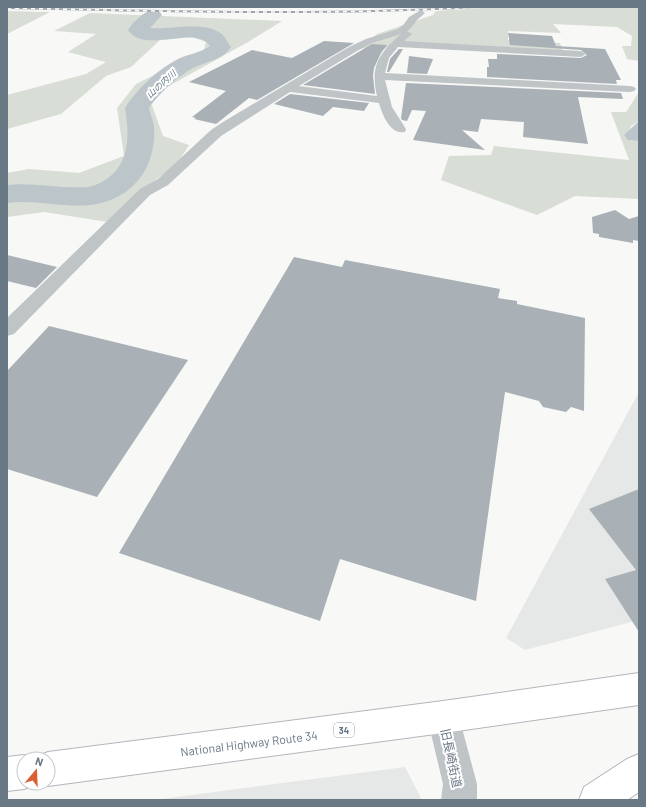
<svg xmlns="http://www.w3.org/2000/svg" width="646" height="807" viewBox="0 0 646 807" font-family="Barlow,'Noto Sans JP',sans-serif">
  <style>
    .built { fill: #e6e7e7 }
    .green { fill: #d8ddd5 }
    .water { fill: #bbc5ca }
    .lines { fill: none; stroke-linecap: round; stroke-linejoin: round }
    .river { fill: #bbc5ca; fill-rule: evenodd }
    .building { fill: #a9b1b6 }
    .highway-casing { stroke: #b3b7ba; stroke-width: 2 }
    .minor { fill: #bfc4c7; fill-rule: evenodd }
    .highway { fill: #fff; fill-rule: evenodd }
    .rail-casing { stroke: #a1a8ad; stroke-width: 2 }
    .rail { stroke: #fff; stroke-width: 1.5; stroke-dasharray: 4; stroke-linecap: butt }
    .labels { text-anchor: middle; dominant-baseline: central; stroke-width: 4; stroke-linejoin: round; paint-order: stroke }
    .far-water-label { font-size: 9px; font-style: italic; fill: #657880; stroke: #fff }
    .shield { fill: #fff; stroke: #96a0aa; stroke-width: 1 }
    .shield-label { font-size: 9px; font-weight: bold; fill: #697885 }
    .near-street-label { font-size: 12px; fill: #697885; stroke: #fff }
  </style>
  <rect width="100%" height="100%" fill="#f8f8f6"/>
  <path class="built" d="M639,392V620L525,650L506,638Z
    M405,767L422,800H154Z"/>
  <path class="green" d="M498,7H639V121L631,126L628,140L639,141V199L575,196L537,215L441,180L449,156L491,155L494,146L629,160L611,112H626L639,92V61L627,59L622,46H631L632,36L617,27L553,24L561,33L508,31V40L560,43L563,51L395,42L383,50L360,48L377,34L433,15L436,11Z
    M7,11L50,12L7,34Z
    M90,13L282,21L248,42L149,97L163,136L189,145L177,164L134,196L108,222L44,212L7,217V173L29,169L79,173L124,156L117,108L136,84L204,50L206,42L192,37L160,40L131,67L106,76L61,114L7,129V95L86,74L106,62L68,52L96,34L54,31Z"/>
  <path class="water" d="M639,121V141L628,140L624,135Z"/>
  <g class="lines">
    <path class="river" d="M153,10L159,11L162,15L150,28C170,30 204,20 222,34C225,37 228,43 231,47C221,61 207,61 193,68C177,77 162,91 150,106L149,108C150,114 153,120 154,126C157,168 132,200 90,205C62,208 35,199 7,203V185C34,182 60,189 87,187C92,187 97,184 102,182C130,167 130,135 125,108C138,88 157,70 178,59C189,54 200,53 210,46C195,24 145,55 128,30C133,22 143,12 153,10Z"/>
  </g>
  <path class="building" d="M508,33L552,36L556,46L605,49L621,80H616L617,84L487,77V67H489L488,59H497V54L581,58L587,55L581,50L510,45Z
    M324,41L354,43L257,100L249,98L216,124L194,119L196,118L192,117L226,91L189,82L252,50L292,58Z
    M372,44L387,45L381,53L374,68L373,76L375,94L303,85Z
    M399,49H403L389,72H387L390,59Z
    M409,56L433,59L427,74L407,73Z
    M406,83L621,93L623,99L578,97L588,144L523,137L524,122L481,119L478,132L462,130L485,150L413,140L426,111L412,110L407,121L402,120L401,118Z
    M290,94L369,103L364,111L333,107L323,116L274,104Z
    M615,210L629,219L639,216V241L633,240V243L599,237V234L593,233L592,217Z
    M7,255L57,267L36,288L7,281Z
    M294,257L342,267L345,260L500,289L498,298L517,301V304L585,318L584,411L571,407L566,412L543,407L539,401L505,392L476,601L340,559L320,621L119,553Z
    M49,326L188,360L97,497L7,469V371Z
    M639,489V632L605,579L636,570L589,509Z"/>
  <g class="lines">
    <g class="highway-casing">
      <path id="highway" d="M639,673V705L443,733L48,786L40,783H48V759H35L36,757L48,752L443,701Z
        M639,754V792L627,800H579L584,787L627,759Z
        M24,755L34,759H24V783H37L36,784L24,789L7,791V757Z"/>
    </g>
    <path class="minor" d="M421,10L425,13L416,21L411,28L407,31L412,34L404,41L581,51L586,54L581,57L398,47L389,58L385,73L630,86L634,87L636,89L634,91L630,92L385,80L392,107L406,129L405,132C390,135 382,114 379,103L290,92L221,136L168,185L150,195L14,334L7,336V318L140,189L158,179L211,130L223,122L349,47L366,39L398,29L404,24L409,17ZM401,34C379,53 370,66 377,96L299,86L357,51L372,43Z
      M443,701L455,705L459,717L477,784V800H441L443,784L427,717L431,705Z"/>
    <use href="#highway" class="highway"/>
    <g class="rail-casing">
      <path id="rail" d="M7,8C164,11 320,16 476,7"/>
    </g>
    <use href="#rail" class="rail"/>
  </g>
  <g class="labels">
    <g class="far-water-label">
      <text transform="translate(161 84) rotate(-42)">山の内川</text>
    </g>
    <rect class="shield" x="334" y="723" width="20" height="14" rx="3"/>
    <g class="shield-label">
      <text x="344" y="730">34</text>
    </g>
    <g class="near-street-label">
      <text transform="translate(249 743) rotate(-7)">National Highway Route 34</text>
      <text transform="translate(452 758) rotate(78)">旧長崎街道</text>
    </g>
  </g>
  <rect width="646" height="807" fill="none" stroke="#697885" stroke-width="16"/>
  <g transform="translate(36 771) rotate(19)"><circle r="19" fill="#ffffff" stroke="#c3c9ce"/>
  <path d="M0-3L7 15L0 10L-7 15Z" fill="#d95f35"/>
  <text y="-6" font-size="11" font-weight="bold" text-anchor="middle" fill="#697885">N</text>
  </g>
</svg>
